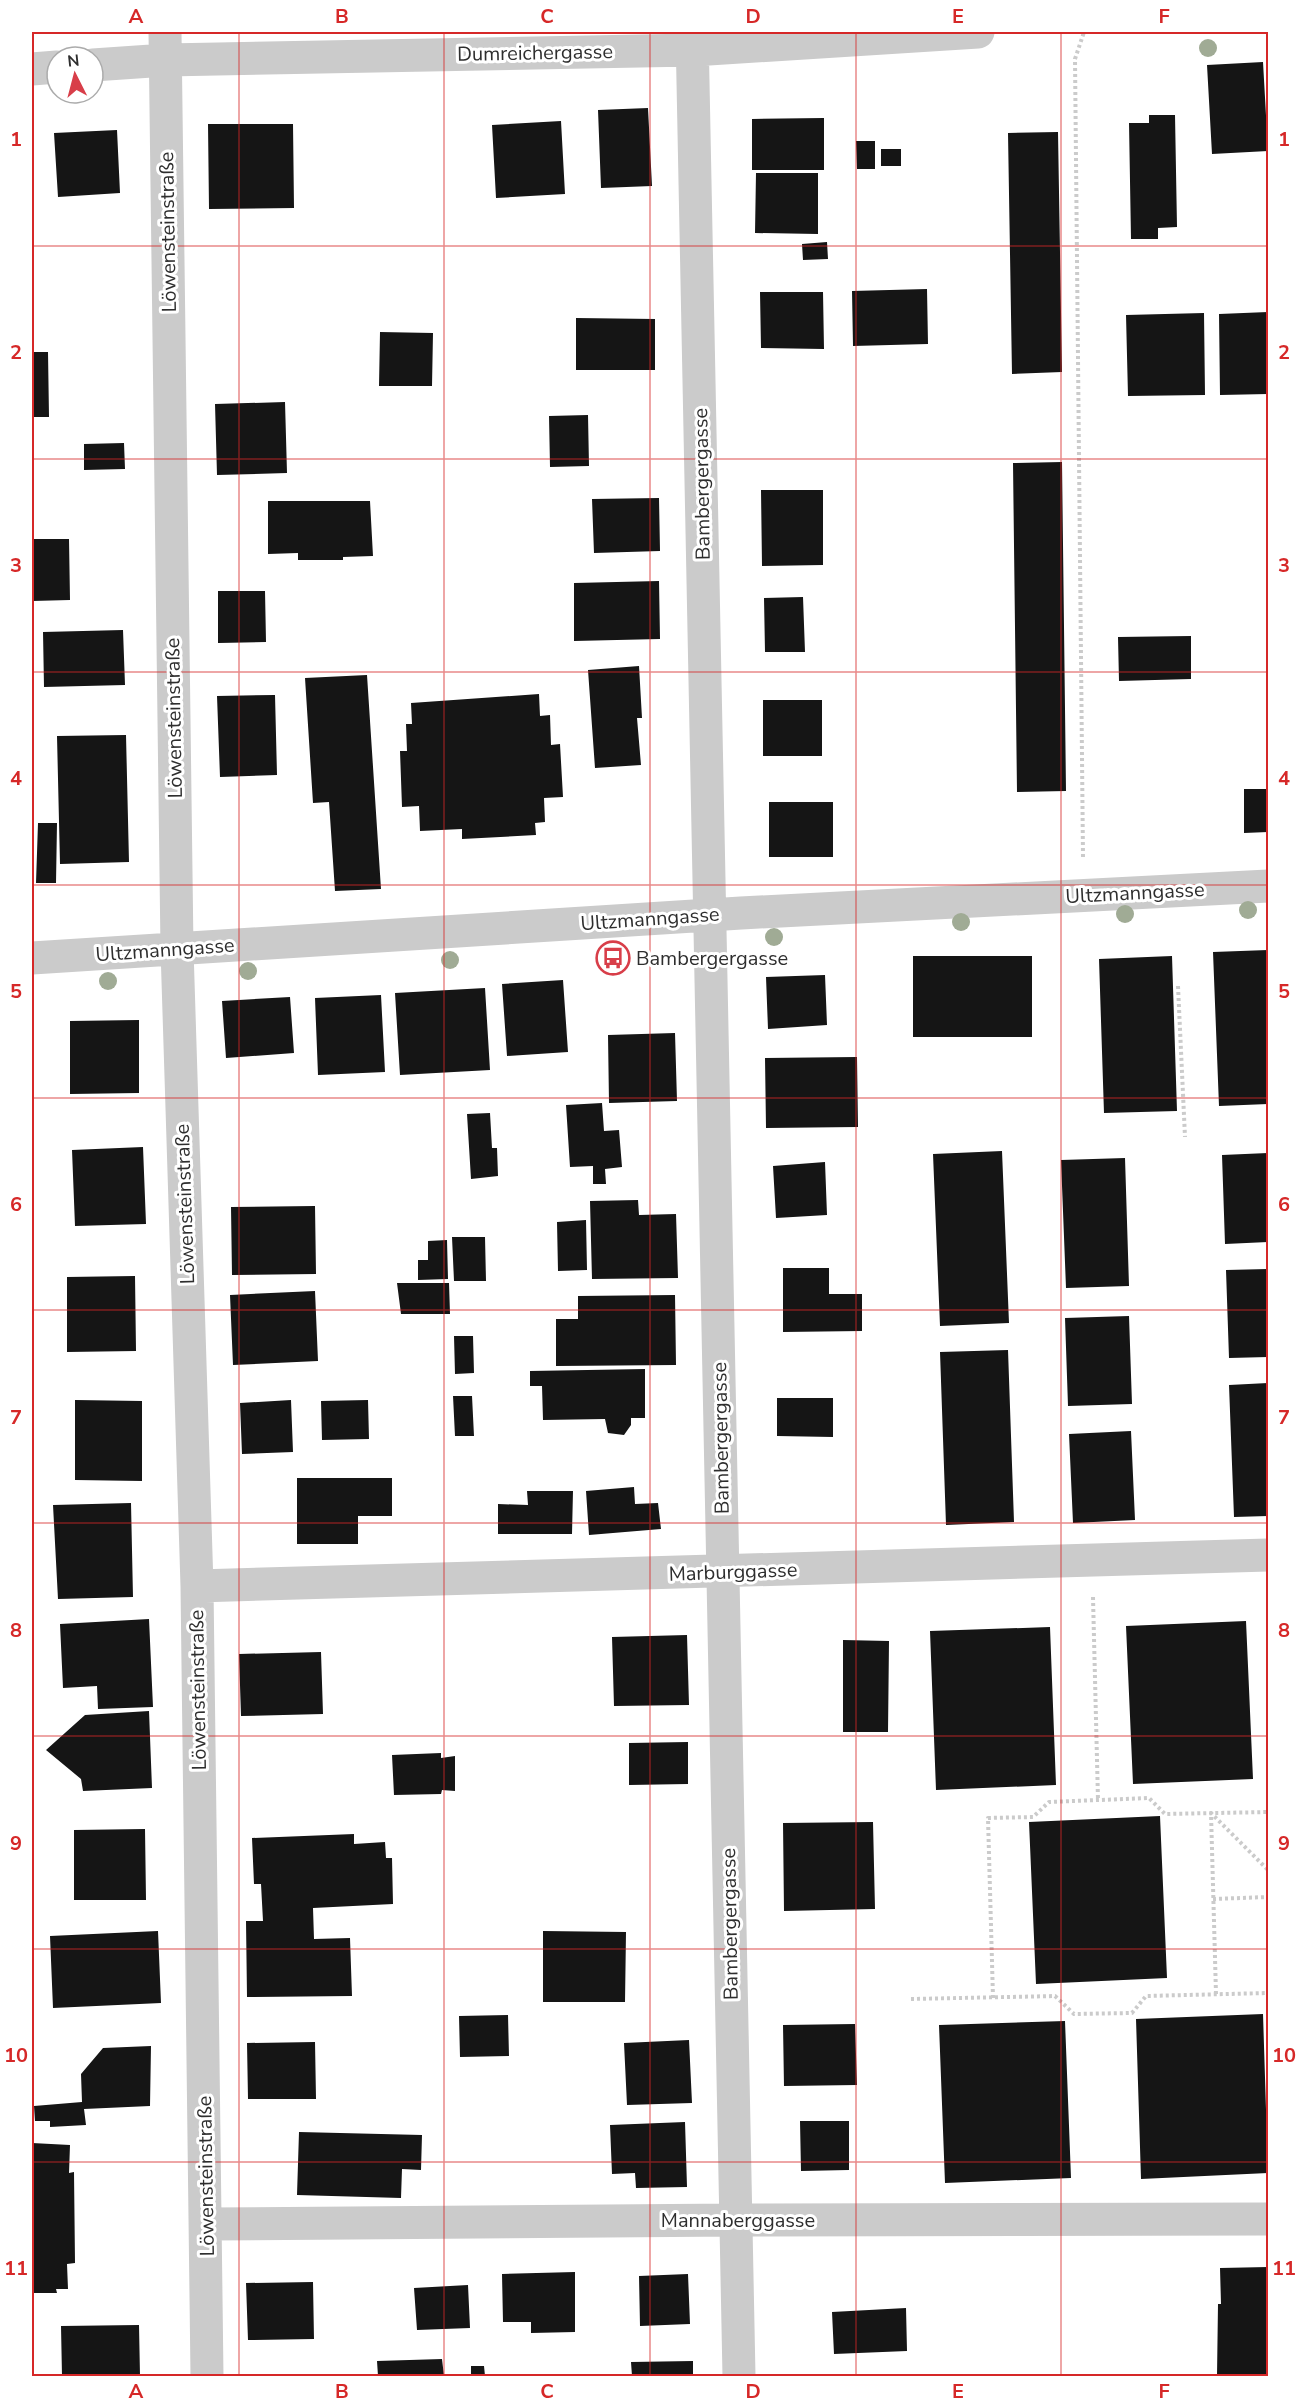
<svg xmlns="http://www.w3.org/2000/svg" width="1300" height="2408" viewBox="0 0 1300 2408" font-family="'Nunito Sans',sans-serif">
  <style>
    .building { fill: #151515 }
    .lines { fill: none; stroke-linecap: round; stroke-linejoin: round }
    .path { stroke: #cbcbcb; stroke-width: 4; stroke-dasharray: 3 3; stroke-linecap: butt }
    .minor { stroke: #cbcbcb; stroke-width: 33 }
    .tree { fill: #a0ab95 }
    .grid { fill: none; stroke: #d62828; stroke-width: 1.5; stroke-opacity: 0.55 }
    .labels { text-anchor: middle; dominant-baseline: central; stroke-width: 6; stroke-linejoin: round; paint-order: stroke }
    .street-label { font-size: 20px; fill: #2e2e2e; stroke: #fff }
    .poi-label { font-size: 20px; fill: #2e2e2e; stroke: #fff; text-anchor: start }
    .neatline { fill: none; stroke: #d62828; stroke-width: 2 }
    .grid-label { font-size: 20px; text-anchor: middle; font-weight: bold; fill: #d62828 }
  </style>
  <rect width="100%" height="100%" fill="#fff"/>
  <path class="building" d="M1263,62L1268,151L1212,154L1207,65Z
    M648,108L652,186L601,188L598,110Z
    M1149,115H1175L1177,227L1158,228V239H1131L1129,123H1149Z
    M824,118V170H752V119Z
    M561,121L565,194L496,198L492,125Z
    M208,124H293L294,208L209,209Z
    M117,130L120,193L58,197L54,133Z
    M1058,132L1062,372L1012,374L1008,133Z
    M856,141H875V169H857Z
    M881,149H901V166H881Z
    M756,173H818V234L755,233Z
    M827,242L828,259L803,260L802,244Z
    M927,289L928,344L853,346L852,291Z
    M760,292H823L824,349L761,348Z
    M1268,312V394L1220,395L1219,314Z
    M1204,313L1205,395L1128,396L1126,315Z
    M576,318L655,319V370H576Z
    M380,332L433,333L432,386H379Z
    M32,352H48L49,417H32Z
    M285,402L287,473L217,475L215,404Z
    M588,415L589,466L550,467L549,416Z
    M124,443L125,469L84,470V444Z
    M1062,462L1066,791L1017,792L1013,463Z
    M761,490H823V565L762,566Z
    M659,498L660,551L594,553L592,499Z
    M268,501H370L373,556L343,557V560H298V553L268,554Z
    M32,539H69L70,600L32,601Z
    M659,581L660,639L574,641V583Z
    M218,591H265L266,642L218,643Z
    M803,597L805,652H765L764,598Z
    M123,630L125,685L44,687L43,632Z
    M1191,636V679L1119,681L1118,637Z
    M639,666L642,718H637L641,765L595,768L588,670Z
    M367,675L381,889L335,891L329,802L313,803L305,678Z
    M539,694L540,716L550,715L551,745L560,744L563,797L544,798L545,822L535,823L536,835L462,839V829L420,831L419,806L402,807L400,751H407L406,724H412L411,703Z
    M275,695L277,775L220,777L217,696Z
    M763,700H822V756H763Z
    M126,735L129,862L60,864L57,736Z
    M1244,789H1268V832L1244,833Z
    M769,802H833V857H769Z
    M38,823H57L56,883H36Z
    M1268,950V1104L1219,1106L1213,952Z
    M913,956H1032V1037H913Z
    M1172,956L1177,1111L1104,1113L1099,959Z
    M825,975L827,1025L768,1029L766,977Z
    M563,980L568,1052L507,1056L502,984Z
    M485,988L490,1070L400,1075L395,993Z
    M381,995L385,1072L318,1075L315,998Z
    M290,997L294,1053L226,1058L222,1001Z
    M139,1020V1093L70,1094V1021Z
    M675,1033L677,1101L609,1103L608,1035Z
    M857,1057L858,1127L766,1128L765,1058Z
    M602,1103L604,1131L619,1130L622,1167L605,1169L606,1184H593V1166L570,1167L566,1105Z
    M490,1113L492,1148H497L498,1176L471,1179L467,1114Z
    M143,1147L146,1224L75,1226L72,1150Z
    M1002,1151L1009,1323L940,1326L933,1154Z
    M1268,1153V1242L1225,1244L1222,1155Z
    M1125,1158L1129,1286L1066,1288L1061,1160Z
    M825,1162L827,1215L776,1218L773,1166Z
    M638,1200L639,1215L676,1214L678,1278L592,1279L590,1201Z
    M315,1206L316,1274L232,1275L231,1207Z
    M586,1220L587,1270L558,1271L557,1222Z
    M452,1237H485L486,1281H454Z
    M447,1240L448,1279L418,1280V1260H428V1241Z
    M783,1268H829V1294H862V1331L783,1332Z
    M1268,1269V1357L1229,1358L1226,1270Z
    M135,1276L136,1351L67,1352V1277Z
    M397,1283H449L450,1314H401Z
    M315,1291L318,1361L233,1365L230,1295Z
    M675,1295L676,1365L556,1366V1319H578V1296Z
    M1129,1316L1132,1404L1068,1406L1065,1318Z
    M454,1336H473L474,1373L455,1374Z
    M1008,1350L1014,1522L946,1525L940,1352Z
    M645,1369V1418H631V1425L624,1435L608,1433L605,1419L543,1420L542,1386H530V1371Z
    M1268,1383V1516L1234,1517L1229,1385Z
    M453,1396H472L474,1436H455Z
    M777,1398H833V1437L777,1436Z
    M75,1400L142,1401V1481L75,1480Z
    M291,1400L293,1452L242,1454L240,1403Z
    M368,1400L369,1439L322,1440L321,1401Z
    M1131,1431L1135,1520L1073,1523L1069,1434Z
    M297,1478H392V1516H358V1544H297Z
    M634,1487L635,1504L658,1503L661,1529L589,1535L586,1491Z
    M527,1491H573L572,1534H498V1504L528,1505Z
    M131,1503L133,1597L58,1599L53,1505Z
    M149,1619L153,1707L98,1709L97,1686L63,1688L60,1624Z
    M1246,1621L1253,1779L1133,1784L1126,1626Z
    M1050,1627L1056,1785L936,1790L930,1631Z
    M687,1635L689,1705L614,1706L612,1637Z
    M843,1640L889,1641L888,1732H843Z
    M321,1652L323,1714L241,1716L239,1654Z
    M149,1711L152,1788L83,1791L81,1779L46,1750L85,1715Z
    M688,1742V1784L629,1785V1743Z
    M441,1753V1758L455,1756V1791L442,1790L441,1794L394,1795L392,1755Z
    M1160,1816L1167,1978L1036,1984L1029,1822Z
    M873,1822L875,1909L784,1911L783,1823Z
    M145,1829L146,1900H74V1830Z
    M354,1834V1844L385,1842L386,1858H392L393,1904L313,1908L314,1939L350,1938L352,1996L247,1997L246,1921H263L261,1884H254L252,1838Z
    M158,1931L161,2003L53,2008L50,1936Z
    M543,1931L626,1932L625,2002H543Z
    M1263,2014L1268,2173L1141,2179L1136,2019Z
    M508,2015L509,2056L460,2057L459,2016Z
    M1065,2021L1071,2178L945,2183L939,2025Z
    M855,2024L857,2085L784,2086L783,2025Z
    M689,2040L692,2103L627,2105L624,2043Z
    M315,2042L316,2099H248L247,2043Z
    M151,2046L150,2106L84,2109L86,2125L50,2127V2121H35L34,2106L82,2102L81,2074L103,2048Z
    M800,2121H849V2170L801,2171Z
    M685,2122L687,2187L636,2188L635,2173L612,2174L610,2125Z
    M299,2132L422,2135L421,2170L402,2169L401,2198L297,2195Z
    M32,2143L70,2145L69,2173L74,2172L75,2263L67,2264L68,2289H56L57,2293H32Z
    M1268,2267V2376H1217L1218,2304H1221L1220,2268Z
    M575,2272V2332L531,2333V2322H503L502,2274Z
    M688,2274L690,2324L640,2326L639,2276Z
    M313,2282L314,2339L248,2340L246,2283Z
    M468,2285L470,2328L417,2330L414,2288Z
    M906,2308L907,2351L834,2354L832,2312Z
    M139,2325L140,2376H62L61,2326Z
    M442,2359L444,2376H378L377,2361Z
    M693,2361V2376H632L631,2362Z
    M471,2366H484L485,2376H471Z"/>
  <g class="lines">
    <path class="path" d="M1083,857L1075,59L1084,32
      M1178,986L1185,1137
      M1093,1597L1098,1800
      M1213,1899L1268,1897
      M1216,1994L1211,1813L1268,1870
      M993,1998L988,1818L1033,1817L1049,1802L1149,1798L1165,1814L1268,1812
      M911,1999L1055,1996L1074,2014L1132,2013L1146,1996L1268,1993"/>
    <path class="minor" d="M165,32L177,949L197,1586L207,2376
      M692,32L739,2376
      M93,65L166,60L693,50L978,32
      M32,69L57,67
      M32,958L741,913L1268,886
      M197,1586L1268,1555
      M207,2224L736,2220L1268,2219"/>
  </g>
  <g class="tree">
    <circle cx="1208" cy="48" r="9"/>
    <circle cx="1248" cy="910" r="9"/>
    <circle cx="1125" cy="914" r="9"/>
    <circle cx="961" cy="922" r="9"/>
    <circle cx="774" cy="937" r="9"/>
    <circle cx="450" cy="960" r="9"/>
    <circle cx="248" cy="971" r="9"/>
    <circle cx="108" cy="981" r="9"/>
  </g>
  <path class="grid" d="M239,32V2376M444,32V2376M650,32V2376M856,32V2376M1061,32V2376M32,246H1268M32,459H1268M32,672H1268M32,885H1268M32,1098H1268M32,1310H1268M32,1523H1268M32,1736H1268M32,1949H1268M32,2162H1268"/>
  <defs>
    <g id="bus-ring" transform="scale(1.725)"><circle r="9.5" fill="#fff" stroke="#d83e49" stroke-width="1.5"/><path d="M-5-6H5V4H4V6H2V4H-2V6H-4V4H-5ZM-3.5-4V0h7V-4ZM-3.5 1.2v1.5H-2V1.2ZM2 1.2v1.5H3.5V1.2Z" fill="#d83e49"/></g>
  </defs>
  <g fill-rule="evenodd">
    <use href="#bus-ring" x="613" y="958"/>
  </g>
  <g class="labels">
    <g class="street-label">
      <text transform="translate(535 53) rotate(-1)">Dumreichergasse</text>
      <text transform="translate(168 232) rotate(-91)">Löwensteinstraße</text>
      <text transform="translate(702 484) rotate(-91)">Bambergergasse</text>
      <text transform="translate(174 718) rotate(-91)">Löwensteinstraße</text>
      <text transform="translate(1135 893) rotate(-3)">Ultzmanngasse</text>
      <text transform="translate(650 919) rotate(-4)">Ultzmanngasse</text>
      <text transform="translate(165 950) rotate(-4)">Ultzmanngasse</text>
      <text transform="translate(185 1204) rotate(-92)">Löwensteinstraße</text>
      <text transform="translate(721 1438) rotate(-91)">Bambergergasse</text>
      <text transform="translate(733 1572) rotate(-2)">Marburggasse</text>
      <text transform="translate(198 1690) rotate(-91)">Löwensteinstraße</text>
      <text transform="translate(730 1924) rotate(-91)">Bambergergasse</text>
      <text transform="translate(206 2176) rotate(-91)">Löwensteinstraße</text>
      <text x="738" y="2220">Mannaberggasse</text>
    </g>
    <g class="poi-label">
      <text x="636" y="958">Bambergergasse</text>
    </g>
  </g>
  <rect width="1300" height="2408" fill="none" stroke="#ffffff" stroke-width="66"/>
  <g transform="translate(75 75) rotate(354)"><circle r="28" fill="#ffffff" stroke="#ababab" stroke-width="1.5"/>
  <path d="M0-4.5L10 22L0 15L-10 22Z" fill="#d83e49"/>
  <text y="-9" font-size="16" font-weight="bold" text-anchor="middle" fill="#2e2e2e">N</text>
  </g>
  <rect x="33" y="33" width="1234" height="2342" class="neatline"/>
  <g class="grid-label">
    <text x="136" y="23">A</text>
    <text x="342" y="23">B</text>
    <text x="547" y="23">C</text>
    <text x="753" y="23">D</text>
    <text x="958" y="23">E</text>
    <text x="1164" y="23">F</text>
    <text x="16" y="146">1</text>
    <text x="1284" y="146">1</text>
    <text x="16" y="359">2</text>
    <text x="1284" y="359">2</text>
    <text x="16" y="572">3</text>
    <text x="1284" y="572">3</text>
    <text x="16" y="785">4</text>
    <text x="1284" y="785">4</text>
    <text x="16" y="998">5</text>
    <text x="1284" y="998">5</text>
    <text x="16" y="1211">6</text>
    <text x="1284" y="1211">6</text>
    <text x="16" y="1424">7</text>
    <text x="1284" y="1424">7</text>
    <text x="16" y="1637">8</text>
    <text x="1284" y="1637">8</text>
    <text x="16" y="1850">9</text>
    <text x="1284" y="1850">9</text>
    <text x="16" y="2062">10</text>
    <text x="1284" y="2062">10</text>
    <text x="16" y="2275">11</text>
    <text x="1284" y="2275">11</text>
    <text x="136" y="2398">A</text>
    <text x="342" y="2398">B</text>
    <text x="547" y="2398">C</text>
    <text x="753" y="2398">D</text>
    <text x="958" y="2398">E</text>
    <text x="1164" y="2398">F</text>
  </g>
</svg>
